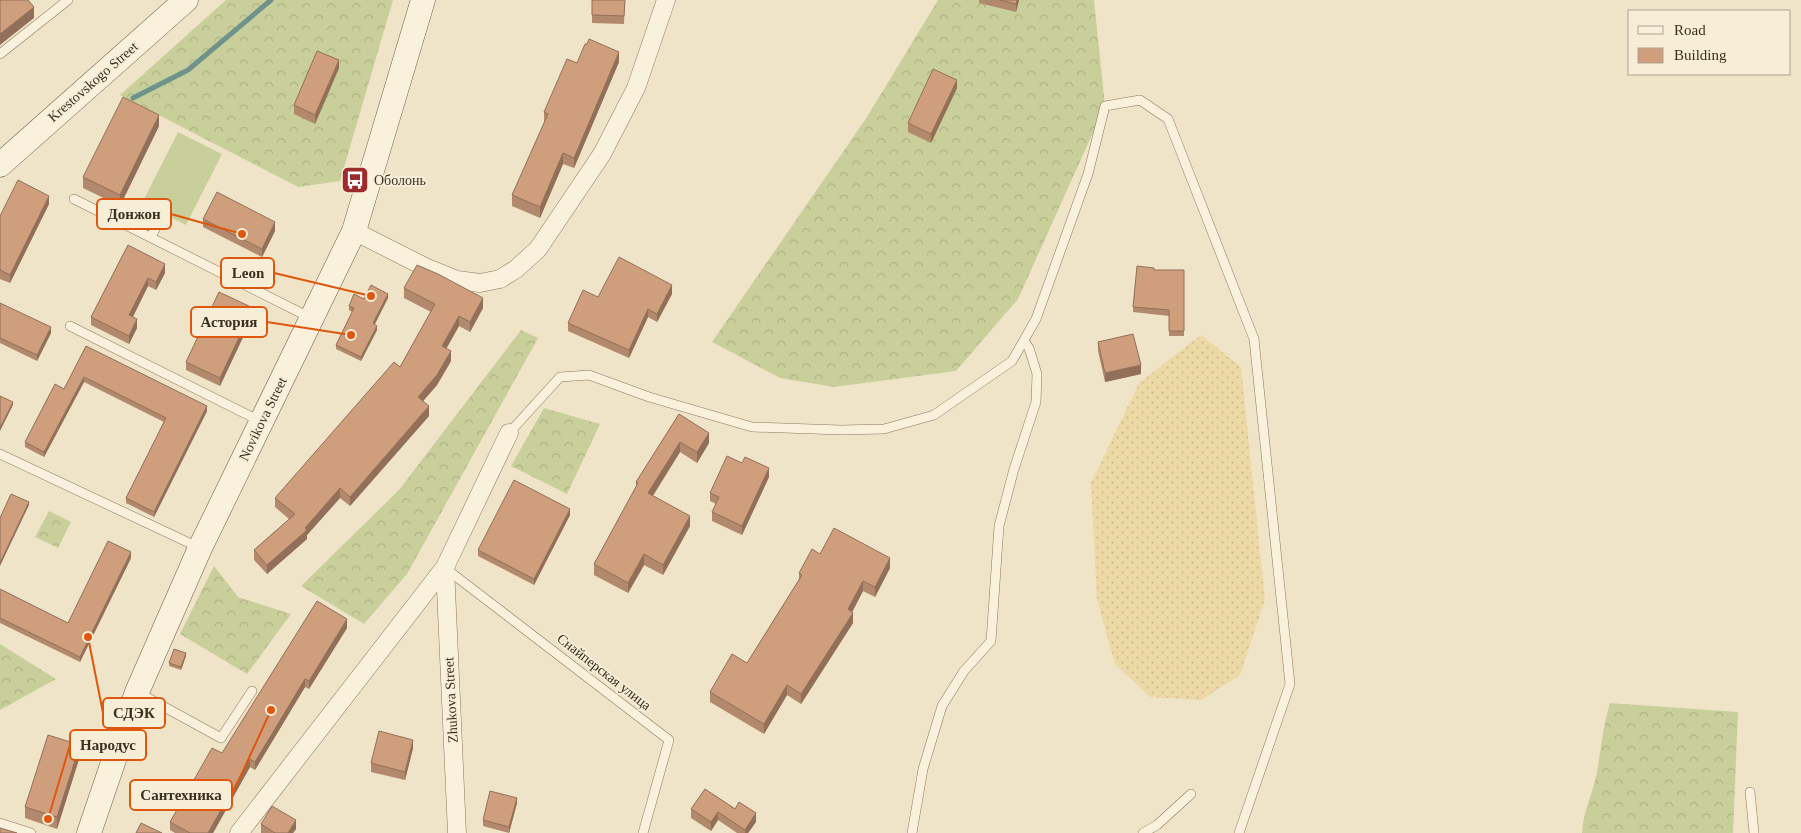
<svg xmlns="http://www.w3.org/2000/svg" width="1801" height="833" viewBox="0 0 1801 833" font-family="'Times New Roman',serif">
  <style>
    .forest { fill: url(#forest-crowns) }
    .sand { fill: url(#sand-dots) }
    .garden { fill: #c9cf9b }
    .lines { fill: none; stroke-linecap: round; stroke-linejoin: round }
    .stream { stroke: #6f938a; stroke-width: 5 }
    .lane-casing { stroke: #8d765c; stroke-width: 10 }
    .street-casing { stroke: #8d765c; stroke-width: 19 }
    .secondary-casing { stroke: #6f573f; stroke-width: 25 }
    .lane { stroke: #faf1dc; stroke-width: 9 }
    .street { stroke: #faf1dc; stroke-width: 18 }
    .secondary { stroke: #faf1dc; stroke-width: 24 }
    .wall { fill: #b2896c }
    .shaded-wall { fill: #916f58 }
    .building { fill: #cf9f7d; stroke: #916f58 }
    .labels { text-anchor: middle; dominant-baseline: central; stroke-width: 4; stroke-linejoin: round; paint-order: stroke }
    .street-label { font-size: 14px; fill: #3d2e20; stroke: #f7eed8 }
    .poi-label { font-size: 14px; fill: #3d2e20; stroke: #f7eed8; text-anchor: start }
    .leader { fill: none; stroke: #df570d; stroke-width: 2 }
    .callout-dot { fill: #df570d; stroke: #f7eed8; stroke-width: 2 }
    .callout { fill: #f7eed8; stroke: #df570d; stroke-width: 2 }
    .callout-label { font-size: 15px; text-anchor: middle; font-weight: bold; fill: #3d2e20 }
  </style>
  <defs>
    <pattern id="forest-crowns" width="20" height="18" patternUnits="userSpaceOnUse" patternTransform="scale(1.25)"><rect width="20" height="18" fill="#c9cf9b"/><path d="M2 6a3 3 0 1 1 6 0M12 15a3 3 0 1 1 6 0" fill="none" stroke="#aeb285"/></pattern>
    <pattern id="sand-dots" width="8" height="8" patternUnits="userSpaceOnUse" patternTransform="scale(1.25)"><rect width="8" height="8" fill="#ecd9a5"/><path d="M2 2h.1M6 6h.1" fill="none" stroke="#cbbb8e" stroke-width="1.8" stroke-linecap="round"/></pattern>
  </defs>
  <rect width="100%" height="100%" fill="#f0e4c8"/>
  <path class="forest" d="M226,0H393L340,181L298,187L120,95Z
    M938,0H1094L1105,106L1018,299L956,371L834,387L780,378L712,342L867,117Z
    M521,330L538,338L407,574L364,624L301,586L399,490Z
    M544,408L600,424L567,494L511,466Z
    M49,511L71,522L58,548L35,537Z
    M214,566L238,597L291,614L247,674L180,634Z
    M0,644L56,679L0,710Z
    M1610,703L1738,712L1733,833H1582C1583,812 1593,793 1597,772C1601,749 1603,726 1610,703Z"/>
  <path class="sand" d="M1201,335L1241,367L1265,600L1240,675L1201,700L1150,697L1115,664L1097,600L1091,483L1139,383Z"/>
  <path class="garden" d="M178,132L222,154L186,225L142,203Z"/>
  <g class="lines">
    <path class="stream" d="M133,98L188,70L271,0"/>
    <g class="lane-casing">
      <path id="lane" d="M0,54L68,0
        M74,199L311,318
        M151,237L161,218
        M70,326L260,421
        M509,433L560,377L589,375L649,397L752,427L841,430L884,429L934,415L1012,361L1036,319L1088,174L1105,106L1140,100L1168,119L1254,339L1290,684L1239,833
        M0,454L200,548
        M445,568L669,740L643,833
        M137,692L221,738L252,691
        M1750,792L1754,833
        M0,823L31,833
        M912,833L923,769L942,706L964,671L991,641L999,526L1014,469L1036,402L1037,374L1029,348L1024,341
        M1143,833L1157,825L1191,794"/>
    </g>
    <g class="street-casing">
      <path id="street" d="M354,231L425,267L457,280L480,283L500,279L516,269L538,249L602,154L636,88L666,0
        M445,567L457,833
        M239,833L445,567L509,433"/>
    </g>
    <g class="secondary-casing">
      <path id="secondary" d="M0,165L186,0
        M89,833L137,692L200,548L354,231L423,0"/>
    </g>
    <use href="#lane" class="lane"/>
    <use href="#street" class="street"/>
    <use href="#secondary" class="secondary"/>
  </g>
  <path class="wall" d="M592,0H625L624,24L592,23Z
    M979,0H1019L1016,12L979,3Z
    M619,62L574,168L563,164L540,218L512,206V195L544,123V112L577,63Z
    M339,68L315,124L294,114V105Z
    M957,88L931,143L908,132V123Z
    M159,126L120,206L83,188V177Z
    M49,204L10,283L0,279V216Z
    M203,219L275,231L262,257L203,227Z
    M128,245L165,273L156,290L148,286L133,317L137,328L129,344L91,325V317Z
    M1154,270H1184V336H1169V316L1133,312V307Z
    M404,288L483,308L470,332L459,326L446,349L451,361L437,385L423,401L429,416L350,506L340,498L307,535V539L267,574L254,560V550L289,519L275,507V498L400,367L431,312L404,298Z
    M672,294L657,322L648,317L629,358L568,331V323L598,297Z
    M388,298L374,324L377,330L361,361L336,349V345L352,312L349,310V306L364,299Z
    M0,303L51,333L37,361L0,343Z
    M253,316L220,386L186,370V362Z
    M1098,342L1141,374L1105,382L1098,351Z
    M86,346L207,411L154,517L126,503V498L164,422L84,382L44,457L25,447V442L64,389Z
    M679,414L709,443L697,463L680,452L653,496L690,526L663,575L644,565L628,593L594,575V564L636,487V482Z
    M769,477L742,535L712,521V512L716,504L710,501V493Z
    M570,515L534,585L478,556V550Z
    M820,554L890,568L875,597L863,591L852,612L853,623L801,704L787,695L764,734L710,702V692L747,663L799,580V573Z
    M131,558L80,662L0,623V589L68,623Z
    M347,628L309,689L305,687L255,770L250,767L213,833H175L170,830V822L222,753Z
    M186,656L181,670L169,666V663Z
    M413,748L405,780L371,772V763Z
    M80,756L57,829L25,818V807Z
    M705,789L756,822L748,833H737L718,820L711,831L691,818V809Z
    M517,803L509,833L483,826V820Z
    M261,824L296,829L293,833H261Z"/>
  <path class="shaded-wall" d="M1017,0H1019L1016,12V4Z
    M34,7V18L0,45V34Z
    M619,52V62L574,168V158Z
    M339,60V68L315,124V115Z
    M957,80V88L931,143V134Z
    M159,115V126L120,206V195Z
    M563,153V164L540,218V207Z
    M49,196V204L10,283V275Z
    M275,222V231L262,257V249Z
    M165,264V273L156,290V282Z
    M148,278V286L129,324V315Z
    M672,285V294L657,322V314Z
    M388,294V298L373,328V323Z
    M483,298V308L470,332V322Z
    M253,308V316L220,386V378Z
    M648,309V317L629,358V350Z
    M459,316V326L442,356V346Z
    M137,319V328L129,344V336Z
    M377,326V330L361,361V357Z
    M51,327V333L37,361V355Z
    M451,351V361L437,385L418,407V397Z
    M1141,365V374L1105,382V373Z
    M84,377V382L44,457V452Z
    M13,402V405L0,431V428Z
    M207,406V411L154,517V512Z
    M429,406V416L350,506V497Z
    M709,433V443L697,463V452Z
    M680,442V452L648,503V493Z
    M769,468V477L742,535V526Z
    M340,488V498L307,535V539L267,574V565L305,528Z
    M29,502V505L0,566V563Z
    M570,509V515L534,585V579Z
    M690,516V526L663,575V565Z
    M131,552V558L80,662V657Z
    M644,554V565L628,593V583Z
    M890,558V568L875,597V587Z
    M863,581V591L848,620V609Z
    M853,613V623L801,704V694Z
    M347,619V628L309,689V681Z
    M186,653V656L181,670V667Z
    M305,679V687L255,770V762Z
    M787,685V695L764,734V724Z
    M413,740V748L405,780V772Z
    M80,745V756L57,829V817Z
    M250,759V767L213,833H208Z
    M517,798V803L509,833V827Z
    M718,812V820L711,831V822Z
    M756,813V822L748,833H745V830Z
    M296,820V829L293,833H288Z"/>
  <path class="building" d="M0,0H28L34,7L0,34Z
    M592,0H625L624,16L592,15Z
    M1000,0H1017L1016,4Z
    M589,39L619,52L574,158L563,153L540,207L512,195L548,114L544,112L567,59L577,63L585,44H587Z
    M317,51L339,60L315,115L294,105Z
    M933,69L957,80L931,134L908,123Z
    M123,97L159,115L120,195L83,177Z
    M18,180L49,196L10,275L0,270V216Z
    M217,192L275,222L262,249L203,219Z
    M128,245L165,264L156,282L148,278L129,315L137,319L129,336L91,317Z
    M619,257L672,285L657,314L648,309L629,350L568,323L583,290L598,297Z
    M417,265L438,274L483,298L470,322L459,316L442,346L451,351L437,375L418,397L429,406L350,497L340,488L305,528L307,530L267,565L254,550L295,514L275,498L394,362L400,367L435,304L404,288Z
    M1137,266L1154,268V270H1184V331H1169V310L1133,307Z
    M371,285L388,294L373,323L377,326L361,357L336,345L354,308L349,306L354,294L364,299Z
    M219,292L253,308L220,378L186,362Z
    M0,303L51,327L37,355L0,338Z
    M1133,334L1141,365L1105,373L1098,342Z
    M86,346L207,406L154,512L126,498L166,418L84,377L44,452L25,442L55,384L64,389Z
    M0,396L13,402L0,428Z
    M679,414L709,433L697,452L680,442L648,493L690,516L663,565L644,554L628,583L594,564L638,483L636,482Z
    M727,456L742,463L745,457L769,468L742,526L712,512L719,497L710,493Z
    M514,480L570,509L534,579L478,550Z
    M11,494L29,502L0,563V518Z
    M834,528L890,558L875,587L863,581L848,609L853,613L801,694L787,685L764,724L710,692L732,654L747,663L802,575L799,573L812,549L820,554Z
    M108,541L131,552L80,657L0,618V589L68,623Z
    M317,601L347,619L309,681L305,679L255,762L250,759L208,833H190L170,822L212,748L222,753Z
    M174,649L186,653L181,667L169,663Z
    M379,731L413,740L405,772L371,763Z
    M48,735L80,745L57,817L25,807Z
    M705,789L735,809L739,802L756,813L745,830L718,812L711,822L691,809Z
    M490,791L517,798L509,827L483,820Z
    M272,806L296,820L288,833H275L261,824Z
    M141,823L162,833H136Z
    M0,828L17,833H0Z"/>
  <defs>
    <g id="bus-square" transform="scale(1.4375)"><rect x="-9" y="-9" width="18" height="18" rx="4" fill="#9e2a2b" stroke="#f7eed8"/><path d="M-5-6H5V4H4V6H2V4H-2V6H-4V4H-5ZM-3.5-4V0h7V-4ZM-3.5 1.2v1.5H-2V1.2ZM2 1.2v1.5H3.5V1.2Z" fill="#fff"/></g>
  </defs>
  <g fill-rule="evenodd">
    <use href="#bus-square" x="355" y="180"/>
  </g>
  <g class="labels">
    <g class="street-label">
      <text transform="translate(93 82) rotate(-41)">Krestovskogo Street</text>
      <text transform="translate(263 419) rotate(-64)">Novikova Street</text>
      <text transform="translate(604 672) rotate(38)">Снайперская улица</text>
      <text transform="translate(451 700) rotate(-93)">Zhukova Street</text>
    </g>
    <g class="poi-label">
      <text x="374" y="180">Оболонь</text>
    </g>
  </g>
  <path class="leader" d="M242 234L171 214M371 296L274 273M351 335L267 322M88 637L103 713M48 819L70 745M271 710L232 795"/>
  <g class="callout-dot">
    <circle cx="242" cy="234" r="5"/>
    <circle cx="371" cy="296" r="5"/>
    <circle cx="351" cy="335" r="5"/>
    <circle cx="88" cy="637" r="5"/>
    <circle cx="48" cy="819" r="5"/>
    <circle cx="271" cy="710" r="5"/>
  </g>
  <g class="callout">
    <rect x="97" y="199" width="74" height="30" rx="5"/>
    <rect x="221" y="258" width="53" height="30" rx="5"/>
    <rect x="191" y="307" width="76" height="30" rx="5"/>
    <rect x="103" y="698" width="62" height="30" rx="5"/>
    <rect x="70" y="730" width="76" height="30" rx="5"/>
    <rect x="130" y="780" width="102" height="30" rx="5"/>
  </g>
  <g class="callout-label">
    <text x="134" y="219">Донжон</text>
    <text x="248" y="278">Leon</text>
    <text x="229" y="327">Астория</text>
    <text x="134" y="718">СДЭК</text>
    <text x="108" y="750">Народус</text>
    <text x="181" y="800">Сантехника</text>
  </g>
  <rect x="1628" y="10" width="162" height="65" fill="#f7eed8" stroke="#ada18e"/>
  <rect x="1638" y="26" width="25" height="8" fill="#faf1dc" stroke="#ada18e"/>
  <text x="1674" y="35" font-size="15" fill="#3d2e20">Road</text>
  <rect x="1638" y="48" width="25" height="15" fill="#cf9f7d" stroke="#ada18e"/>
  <text x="1674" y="60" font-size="15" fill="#3d2e20">Building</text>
</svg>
